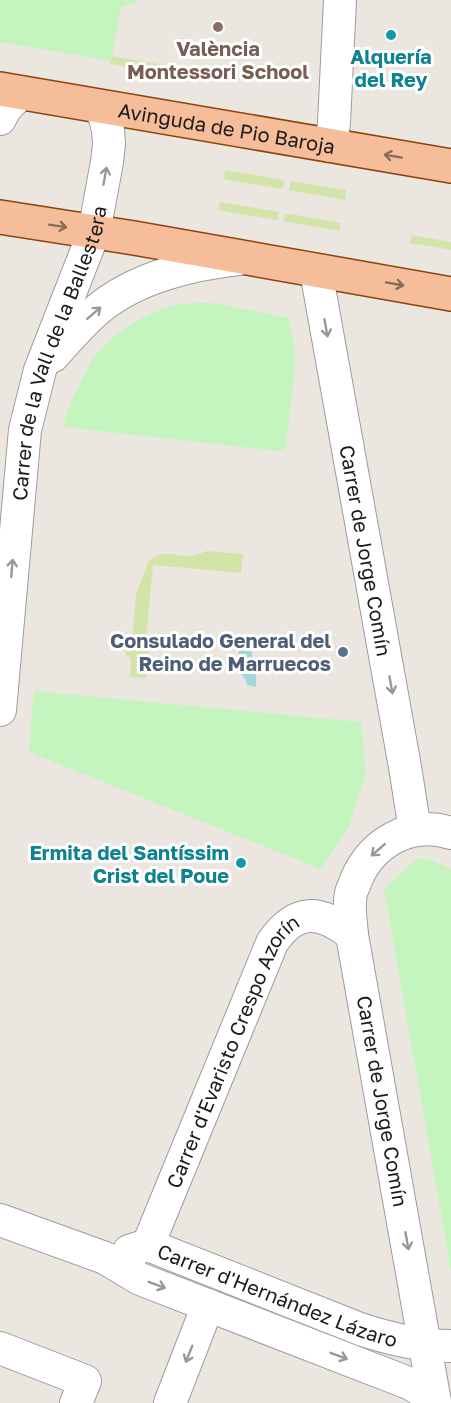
<svg xmlns="http://www.w3.org/2000/svg" width="451" height="1403" viewBox="0 0 451 1403" font-family="'Golos Text',sans-serif">
  <style>
    .grass { fill: #d2e4a8 }
    .park { fill: #c5f5be }
    .water { fill: #a3d6d8 }
    .lines { fill: none; stroke-linecap: round; stroke-linejoin: round }
    .minor-casing { stroke: #9c9c9c; stroke-width: 34 }
    .major-casing { stroke: #8a4508; stroke-width: 36 }
    .minor { stroke: #fff; stroke-width: 32 }
    .major { stroke: #f6bd9b; stroke-width: 33 }
    .oneway { stroke: #886c5b }
    .oneway2 { stroke: #989898 }
    .education-dot { fill: #8d6e63; stroke: #fff; stroke-width: 2 }
    .culture-dot { fill: #0f9aa8; stroke: #fff; stroke-width: 2 }
    .service-dot { fill: #5c6f8a; stroke: #fff; stroke-width: 2 }
    .labels { text-anchor: middle; dominant-baseline: central; stroke-width: 6; stroke-linejoin: round; paint-order: stroke }
    .education-label { font-size: 20px; font-weight: bold; fill: #785e54; stroke: #fff }
    .culture-label { font-size: 20px; font-weight: bold; fill: #0d838f; stroke: #fff }
    .street-label { font-size: 20px; fill: #1b1b1b; stroke: #fff }
    .service-label { font-size: 20px; font-weight: bold; fill: #4e5e75; stroke: #fff; text-anchor: end }
  </style>
  <rect width="100%" height="100%" fill="#ece6e1"/>
  <path class="grass" d="M121,7L112,56L187,69L186,77L110,64L111,61L103,60Z
    M225,170L284,180L283,189L224,179Z
    M291,181L346,190L345,200L289,190Z
    M220,202L279,212L277,220L218,210Z
    M285,213L341,223L339,231L284,221Z
    M412,235L451,242V250L410,243Z
    M207,551L243,554L241,573L153,565L146,640L150,641L146,678L130,677C131,664 134,663 125,653C124,646 126,644 132,641L136,595L148,562C160,550 173,555 187,556C194,556 201,553 207,551Z"/>
  <path class="park" d="M0,0H140L121,7L111,61L0,42Z
    M201,303H212L289,318L295,350V368L286,448L279,451L64,427C66,410 72,398 80,384C84,376 88,367 93,359C112,333 151,308 183,304C189,303 195,303 201,303Z
    M34,691L361,722L366,774L348,829L321,869L29,752Z
    M420,858L429,859L451,869V1271L384,889L412,863Z"/>
  <path class="water" d="M240,634C252,640 250,647 253,658C255,669 257,676 256,687L247,685C246,679 243,675 237,672Z"/>
  <g class="lines">
    <g class="minor-casing">
      <g id="minor">
        <path d="M0,119C5,107 12,100 23,93"/>
        <path d="M331,146L334,123L340,0"/>
        <path id="s1" d="M316,271L405,767L415,830"/>
        <path d="M53,356C67,340 81,324 97,310C135,278 191,264 239,259"/>
        <path id="s2" d="M0,710L25,430L40,370L94,232L107,162L109,144L108,130L105,118L99,106"/>
        <path d="M0,1220L105,1258L140,1279L411,1384L425,1393L435,1402"/>
        <path id="s3" d="M148,1245L272,943C296,907 321,910 352,935"/>
        <path id="s4" d="M129,1251L148,1245L360,1329C390,1339 419,1346 451,1346"/>
        <path d="M0,1348L85,1381L76,1403"/>
        <path d="M435,1402L352,935C351,921 348,906 351,893C352,889 355,884 356,880C372,842 411,820 451,833"/>
        <path d="M170,1403L208,1305"/>
      </g>
    </g>
    <g class="major-casing">
      <g id="major">
        <path id="s5" d="M0,89L451,166"/>
        <path d="M0,217L134,238L451,294"/>
      </g>
    </g>
    <use href="#minor" class="minor"/>
    <use href="#major" class="major"/>
  </g>
  <defs><path id="oneway-shaft" d="M-6 0H5M1.5-3L5.5 0L1.5 3" fill="none" stroke-width="1.6" stroke-linecap="round" stroke-linejoin="round" transform="scale(1.5)"/></defs>
  <g class="oneway">
    <use href="#oneway-shaft" transform="translate(393 156) rotate(-170)"/>
    <use href="#oneway-shaft" transform="translate(58 226) rotate(9)"/>
    <use href="#oneway-shaft" transform="translate(395 284) rotate(10)"/>
  </g>
  <g class="oneway2">
    <use href="#oneway-shaft" transform="translate(105 176) rotate(-80)"/>
    <use href="#oneway-shaft" transform="translate(94 313) rotate(-41)"/>
    <use href="#oneway-shaft" transform="translate(326 328) rotate(80)"/>
    <use href="#oneway-shaft" transform="translate(12 568) rotate(-85)"/>
    <use href="#oneway-shaft" transform="translate(391 685) rotate(80)"/>
    <use href="#oneway-shaft" transform="translate(378 850) rotate(139)"/>
    <use href="#oneway-shaft" transform="translate(407 1241) rotate(80)"/>
    <use href="#oneway-shaft" transform="translate(157 1285) rotate(21)"/>
    <use href="#oneway-shaft" transform="translate(189 1354) rotate(112)"/>
    <use href="#oneway-shaft" transform="translate(339 1356) rotate(21)"/>
  </g>
  <circle class="education-dot" cx="218" cy="27" r="6"/>
  <g class="culture-dot">
    <circle cx="391" cy="35" r="6"/>
    <circle cx="241" cy="863" r="6"/>
  </g>
  <circle class="service-dot" cx="343" cy="652" r="6"/>
  <g class="labels">
    <g class="education-label">
      <text x="218" y="48">València<tspan x="218" dy="23">Montessori School</tspan></text>
    </g>
    <g class="culture-label">
      <text x="391" y="56">Alquería<tspan x="391" dy="23">del Rey</tspan></text>
      <text x="229" y="852" text-anchor="end">Ermita del Santíssim<tspan x="229" dy="23">Crist del Poue</tspan></text>
    </g>
    <g class="street-label">
      <text stroke="none"><textPath href="#s5" startOffset="230">Avinguda de Pio Baroja</textPath></text>
      <text stroke="none"><textPath href="#s2" startOffset="364">Carrer de la Vall de la Ballestera</textPath></text>
      <text stroke="none"><textPath href="#s1" startOffset="284">Carrer de Jorge Comín</textPath></text>
      <text stroke="none"><textPath href="#s3" startOffset="212">Carrer d'Evaristo Crespo Azorín</textPath></text>
      <text transform="translate(383 1101) rotate(80)">Carrer de Jorge Comín</text>
      <text stroke="none"><textPath href="#s4" startOffset="159">Carrer d'Hernández Lázaro</textPath></text>
    </g>
    <g class="service-label">
      <text x="331" y="640">Consulado General del<tspan x="331" dy="23">Reino de Marruecos</tspan></text>
    </g>
  </g>
</svg>
